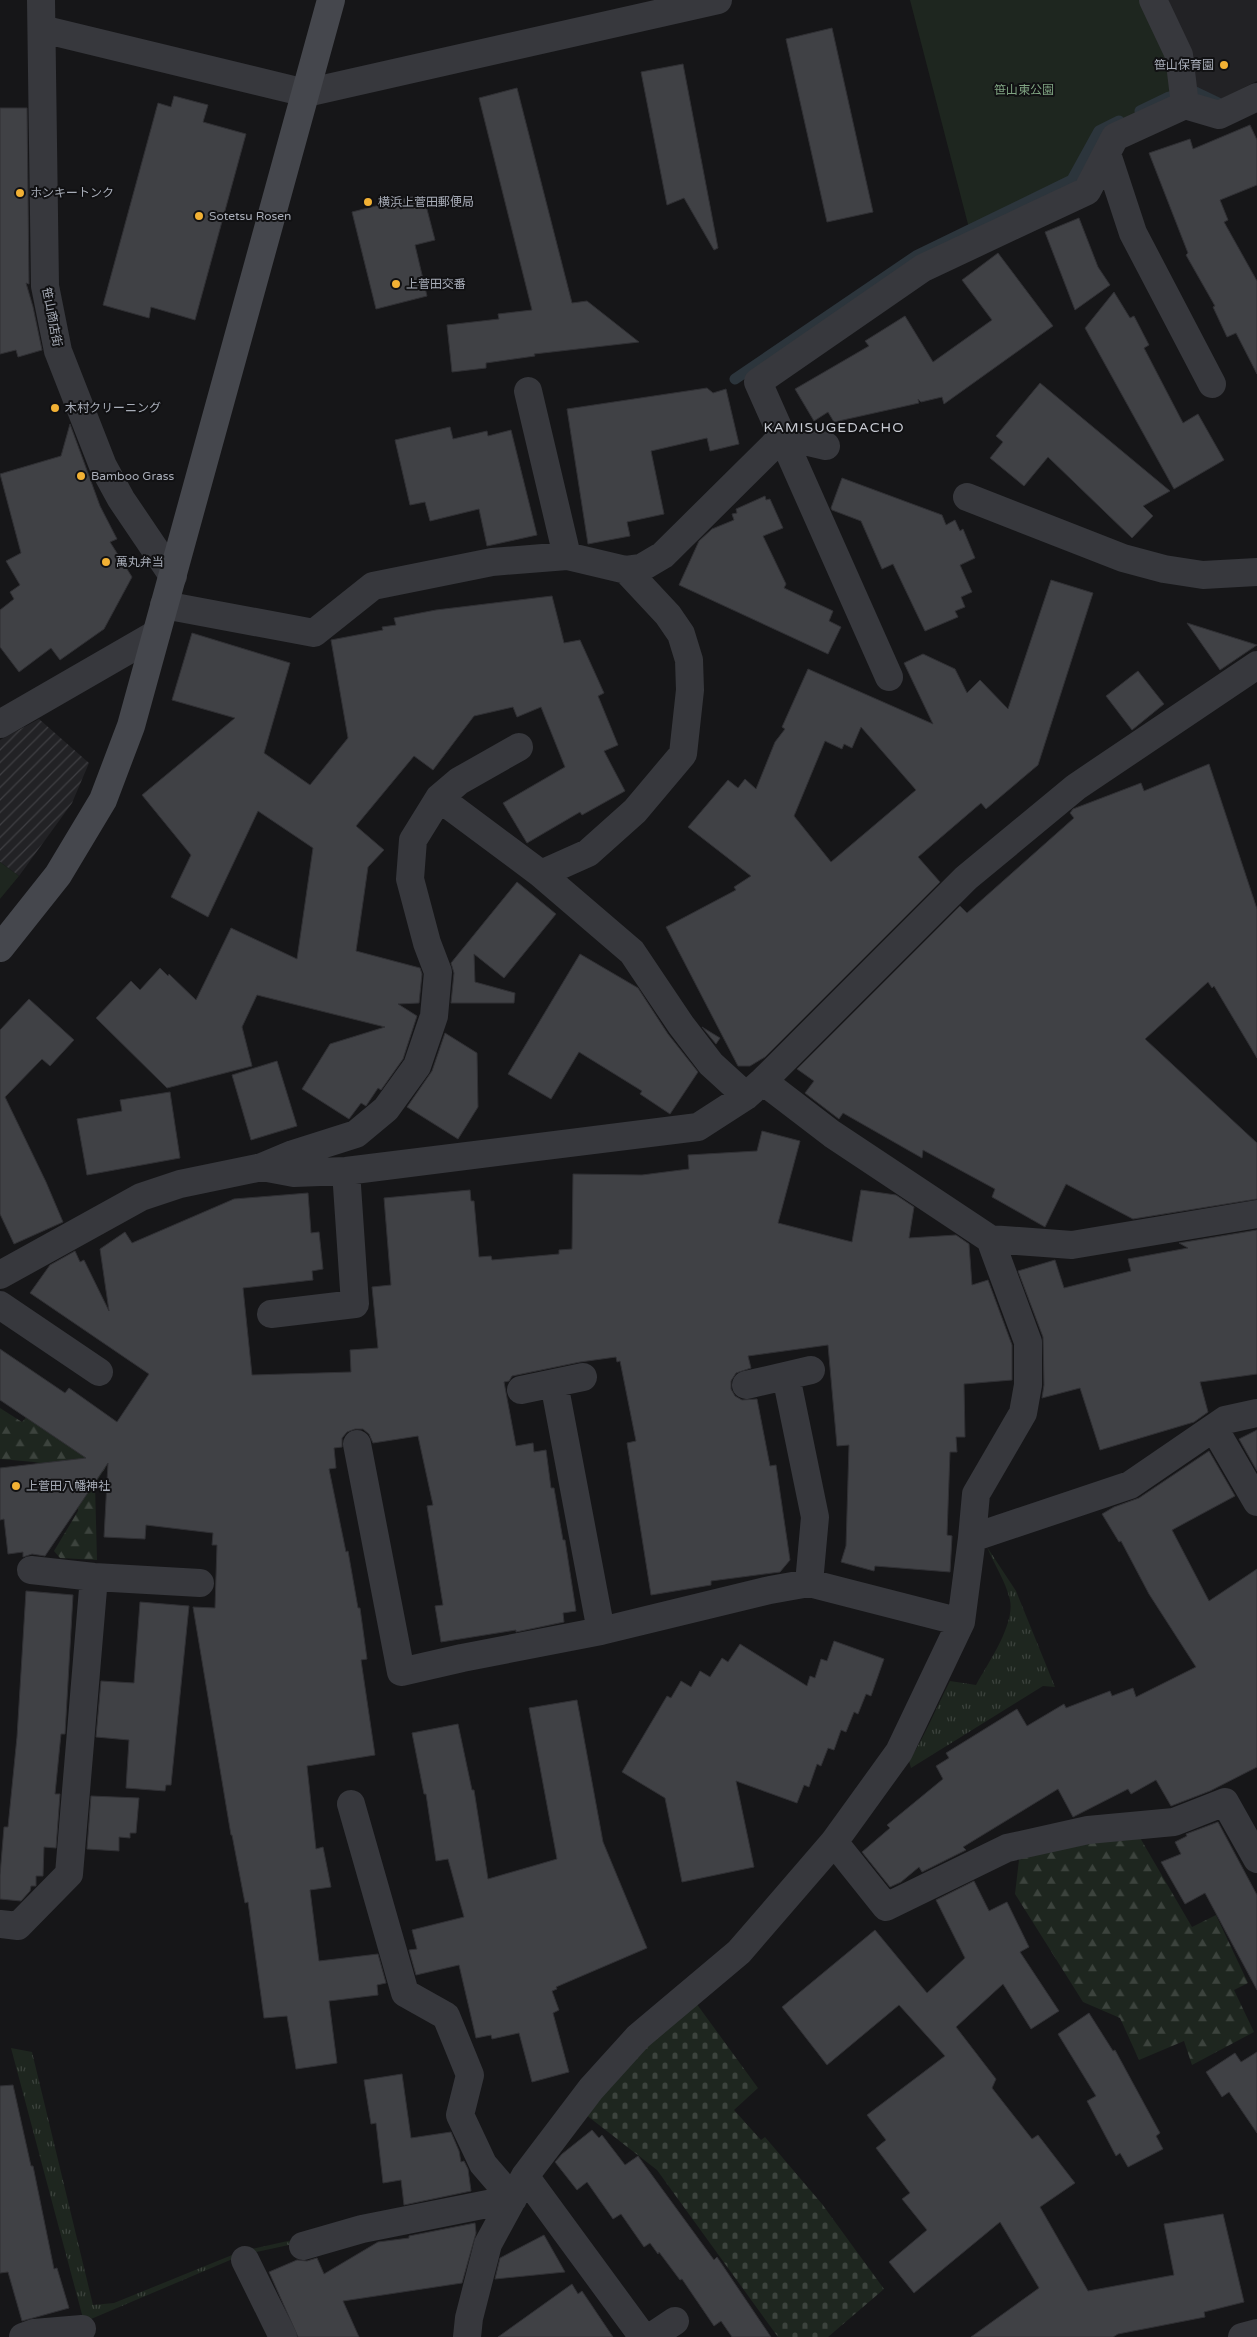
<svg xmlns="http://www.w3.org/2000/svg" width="1257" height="2337" viewBox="0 0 1257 2337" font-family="'Varela Round','Noto Sans JP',sans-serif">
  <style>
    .built { fill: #222225 }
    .industrial { fill: url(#industrial-furrows) }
    .grass { fill: url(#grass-tufts) }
    .forest { fill: url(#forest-firs) }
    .cemetery { fill: url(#cemetery-stones) }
    .park { fill: #1e261f }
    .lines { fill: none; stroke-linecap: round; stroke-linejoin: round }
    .stream { stroke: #2c353c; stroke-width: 11 }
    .building { fill: #404145; stroke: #303034; fill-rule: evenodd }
    .street { stroke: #37383d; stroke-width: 28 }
    .secondary { stroke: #45474d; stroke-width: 28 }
    .poi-dot { fill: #f2b134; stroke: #111113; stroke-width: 2 }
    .labels { text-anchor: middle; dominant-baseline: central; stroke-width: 4; stroke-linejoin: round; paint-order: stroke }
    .poi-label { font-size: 12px; fill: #a8adb8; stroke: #111113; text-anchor: start }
    .park-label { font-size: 12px; fill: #7fa381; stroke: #111113 }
    .street-label { font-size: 12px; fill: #a8adb8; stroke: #111113 }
    .neighbourhood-label { font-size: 14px; letter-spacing: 1px; fill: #c9ccd4; stroke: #111113 }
  </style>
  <defs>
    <pattern id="industrial-furrows" width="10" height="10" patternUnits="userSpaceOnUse" patternTransform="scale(1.25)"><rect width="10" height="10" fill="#222225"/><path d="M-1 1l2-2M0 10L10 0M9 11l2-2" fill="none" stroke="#3f3f43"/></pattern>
    <pattern id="grass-tufts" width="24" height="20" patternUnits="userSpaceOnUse" patternTransform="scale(1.25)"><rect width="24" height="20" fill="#1e261f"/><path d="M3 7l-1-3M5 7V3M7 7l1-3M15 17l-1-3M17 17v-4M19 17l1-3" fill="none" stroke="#3c433d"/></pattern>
    <pattern id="forest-firs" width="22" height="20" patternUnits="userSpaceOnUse" patternTransform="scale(1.25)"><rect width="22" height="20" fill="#1e261f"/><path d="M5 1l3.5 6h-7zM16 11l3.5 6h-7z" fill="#3c433d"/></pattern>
    <pattern id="cemetery-stones" width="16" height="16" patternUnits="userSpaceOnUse" patternTransform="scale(1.25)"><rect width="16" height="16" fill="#1e261f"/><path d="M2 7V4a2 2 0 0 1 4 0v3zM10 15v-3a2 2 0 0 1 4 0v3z" fill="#3c433d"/></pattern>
  </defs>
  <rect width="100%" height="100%" fill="#161618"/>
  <path class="built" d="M1168,0H1257V81L1217,101L1193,88Z"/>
  <path class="industrial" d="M39,719L89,763L72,803L19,876L0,862V740Z"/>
  <path class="grass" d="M987,1547L1016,1591L1055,1687L1043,1686L911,1768L909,1761C925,1736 936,1708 950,1681L976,1685C988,1663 1015,1625 1010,1600C1006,1582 994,1564 987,1547Z
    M11,2048L32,2052L93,2305L114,2303L242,2251L297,2239L298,2243L242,2255L84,2322Z"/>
  <path class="forest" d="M0,1408L22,1422L32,1411L111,1459L95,1484L97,1560L60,1558L54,1551L78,1511L77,1489L70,1469L34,1462L0,1459Z
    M1139,1836L1192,1927L1216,1915L1248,1983L1234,1990L1254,2032L1192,2065L1184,2041L1139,2060L1120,2018L1083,2002L1015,1894L1020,1851Z"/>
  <path class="cemetery" d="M696,2003L758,2088L734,2110L761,2140L765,2137L822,2204L884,2289L828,2337H778L657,2170L581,2111L640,2043Z"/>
  <path class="park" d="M910,0H1142L1178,81L1173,98L1102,131L1074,182L970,232Z
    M0,862L19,876L0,899Z"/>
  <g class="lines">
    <path class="stream" d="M1140,111L1169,97L1193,91L1218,103
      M735,379L916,256L1072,180L1099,131L1119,121"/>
  </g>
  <path class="building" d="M832,28L873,212L827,222L786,39Z
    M683,64L718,248L714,250L684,198L667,205L641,72Z
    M517,88L572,303L587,301L639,342L534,354L535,356L486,363V368L452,372L447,325L499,319L498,314L532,310L479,98Z
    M174,96L208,105L203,122L246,134L195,320L151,307L149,318L103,305L158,103L171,107Z
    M0,108H27L29,284L26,283L33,307L42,350L18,357L16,350L0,354Z
    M1250,125L1257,140V185L1220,200L1228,220L1224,222L1257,281V374L1236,333L1227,337L1213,307L1215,306L1186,255L1188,253L1149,153L1190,139L1193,149Z
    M423,194L435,240L415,245L427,296L376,309L352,212Z
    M1079,218L1098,267L1110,285L1075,310L1045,232Z
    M998,253L1053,326L944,404L942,397L921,402L918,399L919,403L834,422L828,412L814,421L795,389L869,346L865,341L905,316L933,362L992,320L962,280Z
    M1114,292L1130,318L1134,316L1149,345L1144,348L1183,423L1198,414L1224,460L1174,489L1085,328Z
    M1040,383L1170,491L1143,506L1153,516L1132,538L1048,457L1024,486L990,458L1003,442L996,436Z
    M707,388L713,393L726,389L739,444L710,451L707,438L651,451L664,514L627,522L630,536L588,544L567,409Z
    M70,424L100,506L117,539L110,542L132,577L104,629L60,660L51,648L19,672L0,647V610L14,599L10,592L20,585L6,561L21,553L0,474L61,456Z
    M450,427L453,439L487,431L488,436L511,430L537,535L487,546L479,509L430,521L425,502L410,505L395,440Z
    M842,478L942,515L946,525L955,520L960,531L963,529L975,558L960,565L972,592L961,597L965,607L955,611L958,617L925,631L893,564L882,569L861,521L832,510L831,508Z
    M765,496L766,500L770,499L783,528L763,536L786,584L784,588L833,611L829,621L841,627L828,654L679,585L699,541L712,529L734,520L732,514L737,513L736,509Z
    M1051,580L1093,593L1038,765L986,809L981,803L918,857L940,882L765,1057L750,1066H738L666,927L736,890L734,887L751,876L688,827L728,780L738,788L745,779L756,789L775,742L785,729L782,727L808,669L933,724L904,663L923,654L955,669L967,693L980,680L1008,709ZM861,727L916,790L831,862L794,816L825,741L842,749L844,744L852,748Z
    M552,596L564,643L580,640L604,693L598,696L618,745L604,751L625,791L582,815L580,812L527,843L503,803L565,767L541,707L517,717L513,707L474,716L433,770L414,756L356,826L384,850L368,867L356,951L420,968L422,974L419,1003L398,1004L417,1016L403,1059L381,1090L378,1088L366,1106L361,1103L349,1119L302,1089L330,1044L385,1027L257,995L242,1027L252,1066L167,1088L96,1018L131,981L140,990L160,968L168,976L169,974L196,1000L231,928L297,959L313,848L258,811L208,917L171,897L191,855L142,795L235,718L172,700L192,633L290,663L264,753L310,785L348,738L331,640L383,630L382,627L396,625L394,618L436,610Z
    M1187,623L1257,645L1220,670Z
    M1138,671L1164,704L1132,730L1106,696Z
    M1209,764L1257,909V1058L1214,986L1212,988L1208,982L1145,1039L1257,1143V1199L1133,1219L1066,1184L1045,1227L992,1197L995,1189L923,1150L922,1158L843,1113L839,1119L805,1093L814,1081L797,1069L960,906L967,913L1074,818L1070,813L1073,809L1141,783L1144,791Z
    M517,882L556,914L504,978L474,954L475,982L515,993L514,1003H451L454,973L451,963Z
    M580,954L638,988L668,1034L698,1072L670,1114L640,1094L642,1091L579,1052L551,1099L508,1074Z
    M29,999L74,1040L50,1066L42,1059L5,1097L46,1182L63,1222L14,1244L0,1214V1030Z
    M702,1027L720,1038L716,1044Z
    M445,1033L477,1053L478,1107L458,1139L407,1107L432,1071Z
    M277,1061L297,1126L251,1140L232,1075Z
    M170,1092L180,1158L87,1175L77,1119L122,1111L120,1100Z
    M762,1131L800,1141L778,1223L852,1242L861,1190L896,1195L914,1207L909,1238L956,1235L969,1244L972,1285L988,1280L1012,1345V1380L964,1384L965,1437H956L957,1452H950L947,1535L952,1536L950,1572L875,1566L874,1571L841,1562L846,1546L849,1445L837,1446L828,1345L748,1356L751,1368L736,1373L731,1381V1389L735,1396L742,1400L757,1399L770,1466L776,1465L790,1560L780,1572L711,1581V1585L651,1595L627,1443L636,1441L620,1361L617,1362L616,1357L580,1362L512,1376L509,1381L504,1382L516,1446L533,1443L534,1452L546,1450L551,1488H554L563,1540H565L576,1611L563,1613L564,1622L516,1632V1630L441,1642L435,1606L443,1605L427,1506L433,1505L418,1436L373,1443L369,1434L363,1429H355L347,1432L342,1438V1447L334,1448L336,1468L329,1469L346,1552L348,1551L358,1608H360L367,1659L361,1660L375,1755L307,1766L316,1849L323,1847L331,1887L310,1890L319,1961L378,1954L386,1983L377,1985L378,1995L329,2001L337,2063L296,2069L287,2016L264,2018L248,1902L245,1903L232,1835H231L193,1607L215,1608L217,1545H212L213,1533L146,1525L145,1539L104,1537L108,1463L45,1556L32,1554L23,1557V1552L8,1554L4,1519L0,1520V1468L86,1458L0,1400V1349L65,1393L69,1388L117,1422L149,1374L30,1293L50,1265L75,1251L80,1262L84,1260L109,1311L100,1249L125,1232L132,1243L234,1199L308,1193L311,1233L319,1232L323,1269L312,1271L313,1280L243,1288L252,1375L351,1372L350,1350L378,1348L372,1287L391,1285L384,1198L470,1190L471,1201H474L479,1257L491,1256L492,1260L559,1254V1250L572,1249L573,1174L642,1175L689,1169L688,1155L757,1151Z
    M1257,1230V1374L1200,1382L1208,1412L1194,1422L1100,1450L1080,1388L1042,1398L1044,1385L1043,1337L1018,1271L1055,1260L1064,1288L1131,1271L1128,1259L1188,1248L1179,1243Z
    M1257,1430V1471L1239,1439Z
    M1209,1451L1235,1496L1172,1530L1209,1601L1257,1569V1767L1210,1791L1171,1806L1156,1780L1131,1794L1128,1789L1073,1817L1058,1789L963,1847L966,1850L922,1872L919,1867L901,1882L890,1887L862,1852L890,1828L887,1825L943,1779L936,1766L949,1758L946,1753L1017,1709L1027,1726L1064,1704L1066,1708L1110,1691L1112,1696L1133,1688L1136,1697L1196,1667L1149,1594L1121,1541L1119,1542L1102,1514L1114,1507L1139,1498Z
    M26,1591L73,1595L65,1734H61L55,1794H60L56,1848L44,1847L43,1876H36V1886H31L30,1891L21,1901L0,1899V1875L4,1827H8L17,1737Z
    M140,1602L189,1606L171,1785H166L165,1791L126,1788L129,1740L96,1737L101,1681L134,1683Z
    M834,1641L884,1659L871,1696L866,1694L858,1714L854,1712L846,1732L841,1730L834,1750L828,1748L821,1766L817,1764L809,1787L804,1785L797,1803L736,1781L754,1867L682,1882L665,1798L622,1772L667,1696L671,1698L681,1681L691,1687L700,1671L710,1677L722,1658L728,1662L740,1644L807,1686L810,1676L815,1678L821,1659L827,1661Z
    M577,1700L603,1842L647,1948L556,1987L557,1989L552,1991L559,2010L553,2013L569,2072L532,2082L519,2033L492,2039L491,2035L476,2038L459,1965L416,1975L409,1950L417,1949L412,1930L464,1917L448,1859L436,1861L426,1794H424L412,1733L458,1724L472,1790H474L488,1879L557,1859L529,1708Z
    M91,1796L139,1798L136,1833H130V1838L119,1837V1851L87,1849Z
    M1218,1822L1257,1895V1990L1205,1893L1185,1904L1161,1862L1181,1854L1175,1842L1187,1836L1186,1834Z
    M974,1881L989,1911L1007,1902L1029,1947L1020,1952L1059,2011L1031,2029L1003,1984L956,2027L996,2079L992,2088L1032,2139L1038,2135L1075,2183L1040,2207L1088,2291L1174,2275L1164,2224L1223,2214L1244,2302L1204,2312L1205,2317L1118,2334L1113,2337H971L1039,2288L1000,2222L914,2293L889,2262L927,2230L902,2199L910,2193L876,2148L886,2140L867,2115L945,2056L899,2005L827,2065L782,2007L875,1930L927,1993L965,1958L936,1900Z
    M1089,2013L1113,2051L1115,2050L1160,2133L1156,2136L1163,2149L1128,2167L1120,2153L1116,2156L1087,2101L1096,2096L1058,2034Z
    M1257,2052V2133L1229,2092L1222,2097L1206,2072L1235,2053L1241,2062Z
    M402,2074L411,2138L451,2132L459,2151L461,2162L464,2161L468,2169L471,2191L404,2205L401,2180L383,2183L376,2123L371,2124L364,2080Z
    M13,2085L31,2166H33L54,2269L57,2268L69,2308L22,2321L8,2272L0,2273V2086Z
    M592,2130L599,2138L602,2135L625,2165L638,2156L714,2260L717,2257L771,2337H732L721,2321L714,2326L682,2279L680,2280L659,2252L658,2254L650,2243L644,2247L621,2214L613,2219L587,2182L577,2190L555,2162L562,2154Z
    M475,2223L476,2233L462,2283L343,2301L359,2337H298L269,2272L297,2260L307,2261L317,2258L324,2274L378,2242L409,2238V2236Z
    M544,2235L565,2272L495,2279L500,2258Z
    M572,2284L578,2294L582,2291L613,2337H498Z"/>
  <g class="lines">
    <path class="street" d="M41,0L45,286L58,351L103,466L121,499L173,576
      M1153,0L1179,55L1185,105L1219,115L1257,97
      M42,29L306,93L718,0
      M1107,154L1133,233L1212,384
      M528,391L567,556
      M967,497L1123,558L1164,569L1203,575L1257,572
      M164,605L314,633L373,586L492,562L567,556L626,570L641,568L663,555L783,436L826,446
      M889,677L758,382L923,268L1087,191L1115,137L1185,105
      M0,724L156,634
      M439,798L541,874L632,952L681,1025L711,1064L746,1096
      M541,874L588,853L635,811L683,754L690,690L689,660L681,634L668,615L626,570
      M763,1081L832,1134L990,1239L1028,1342V1385L1023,1413L976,1494L972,1538
      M262,1167L293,1154L356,1134L386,1109L417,1066L434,1016L438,972L427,943L410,879L413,840L439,798L459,781L519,747
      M990,1239L1072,1245L1257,1214
      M0,1275L141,1197L180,1184L262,1167L294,1173L346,1171L698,1127L746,1096L763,1081L966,878L1076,787L1257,665
      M0,1305L99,1372
      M271,1314L355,1304L346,1171
      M786,1376L815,1517L809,1583
      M554,1383L601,1631
      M746,1385L811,1370
      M521,1390L583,1377
      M1214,1428L1257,1502
      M357,1444L401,1672L462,1658L601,1631L770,1590L809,1583L961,1622
      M31,1570L94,1577L200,1583
      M834,1842L886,1907L1007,1848L1088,1830L1174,1822L1225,1802L1257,1859
      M0,1924L18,1926L69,1874L94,1577
      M525,2176L643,2337
      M303,2246L362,2229L513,2199L483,2164L460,2115L470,2075L446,2016L405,1993L351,1804
      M245,2260L283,2337
      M23,2337L34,2333L82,2329
      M467,2337L469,2318L488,2244L525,2176L591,2089L638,2037L739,1952L834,1842L899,1752L961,1622L972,1538L1130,1485L1225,1420L1257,1413
      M651,2337L675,2321
      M1242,2337L1257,2333"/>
    <path class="secondary" d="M0,948L58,875L103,800L131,726L331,0"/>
  </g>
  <g class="poi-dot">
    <circle cx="1224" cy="65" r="5"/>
    <circle cx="20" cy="193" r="5"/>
    <circle cx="368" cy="202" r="5"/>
    <circle cx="199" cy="216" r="5"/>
    <circle cx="396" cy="284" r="5"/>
    <circle cx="55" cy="408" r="5"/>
    <circle cx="81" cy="476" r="5"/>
    <circle cx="106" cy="562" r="5"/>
    <circle cx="16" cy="1486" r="5"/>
  </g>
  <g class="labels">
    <g class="poi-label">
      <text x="1214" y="65" text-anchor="end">笹山保育園</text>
      <text x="30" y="193">ホンキートンク</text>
      <text x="378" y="202">横浜上菅田郵便局</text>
      <text x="209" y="216">Sotetsu Rosen</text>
      <text x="406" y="284">上菅田交番</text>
      <text x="65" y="408">木村クリーニング</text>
      <text x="91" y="476">Bamboo Grass</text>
      <text x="116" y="562">萬丸弁当</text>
      <text x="26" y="1486">上菅田八幡神社</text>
    </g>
    <g class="park-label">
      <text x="1024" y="90">笹山東公園</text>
    </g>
    <g class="street-label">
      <text transform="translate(52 317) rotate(79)">笹山商店街</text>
    </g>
    <g class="neighbourhood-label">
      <text x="834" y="427">KAMISUGEDACHO</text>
    </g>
  </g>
</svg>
